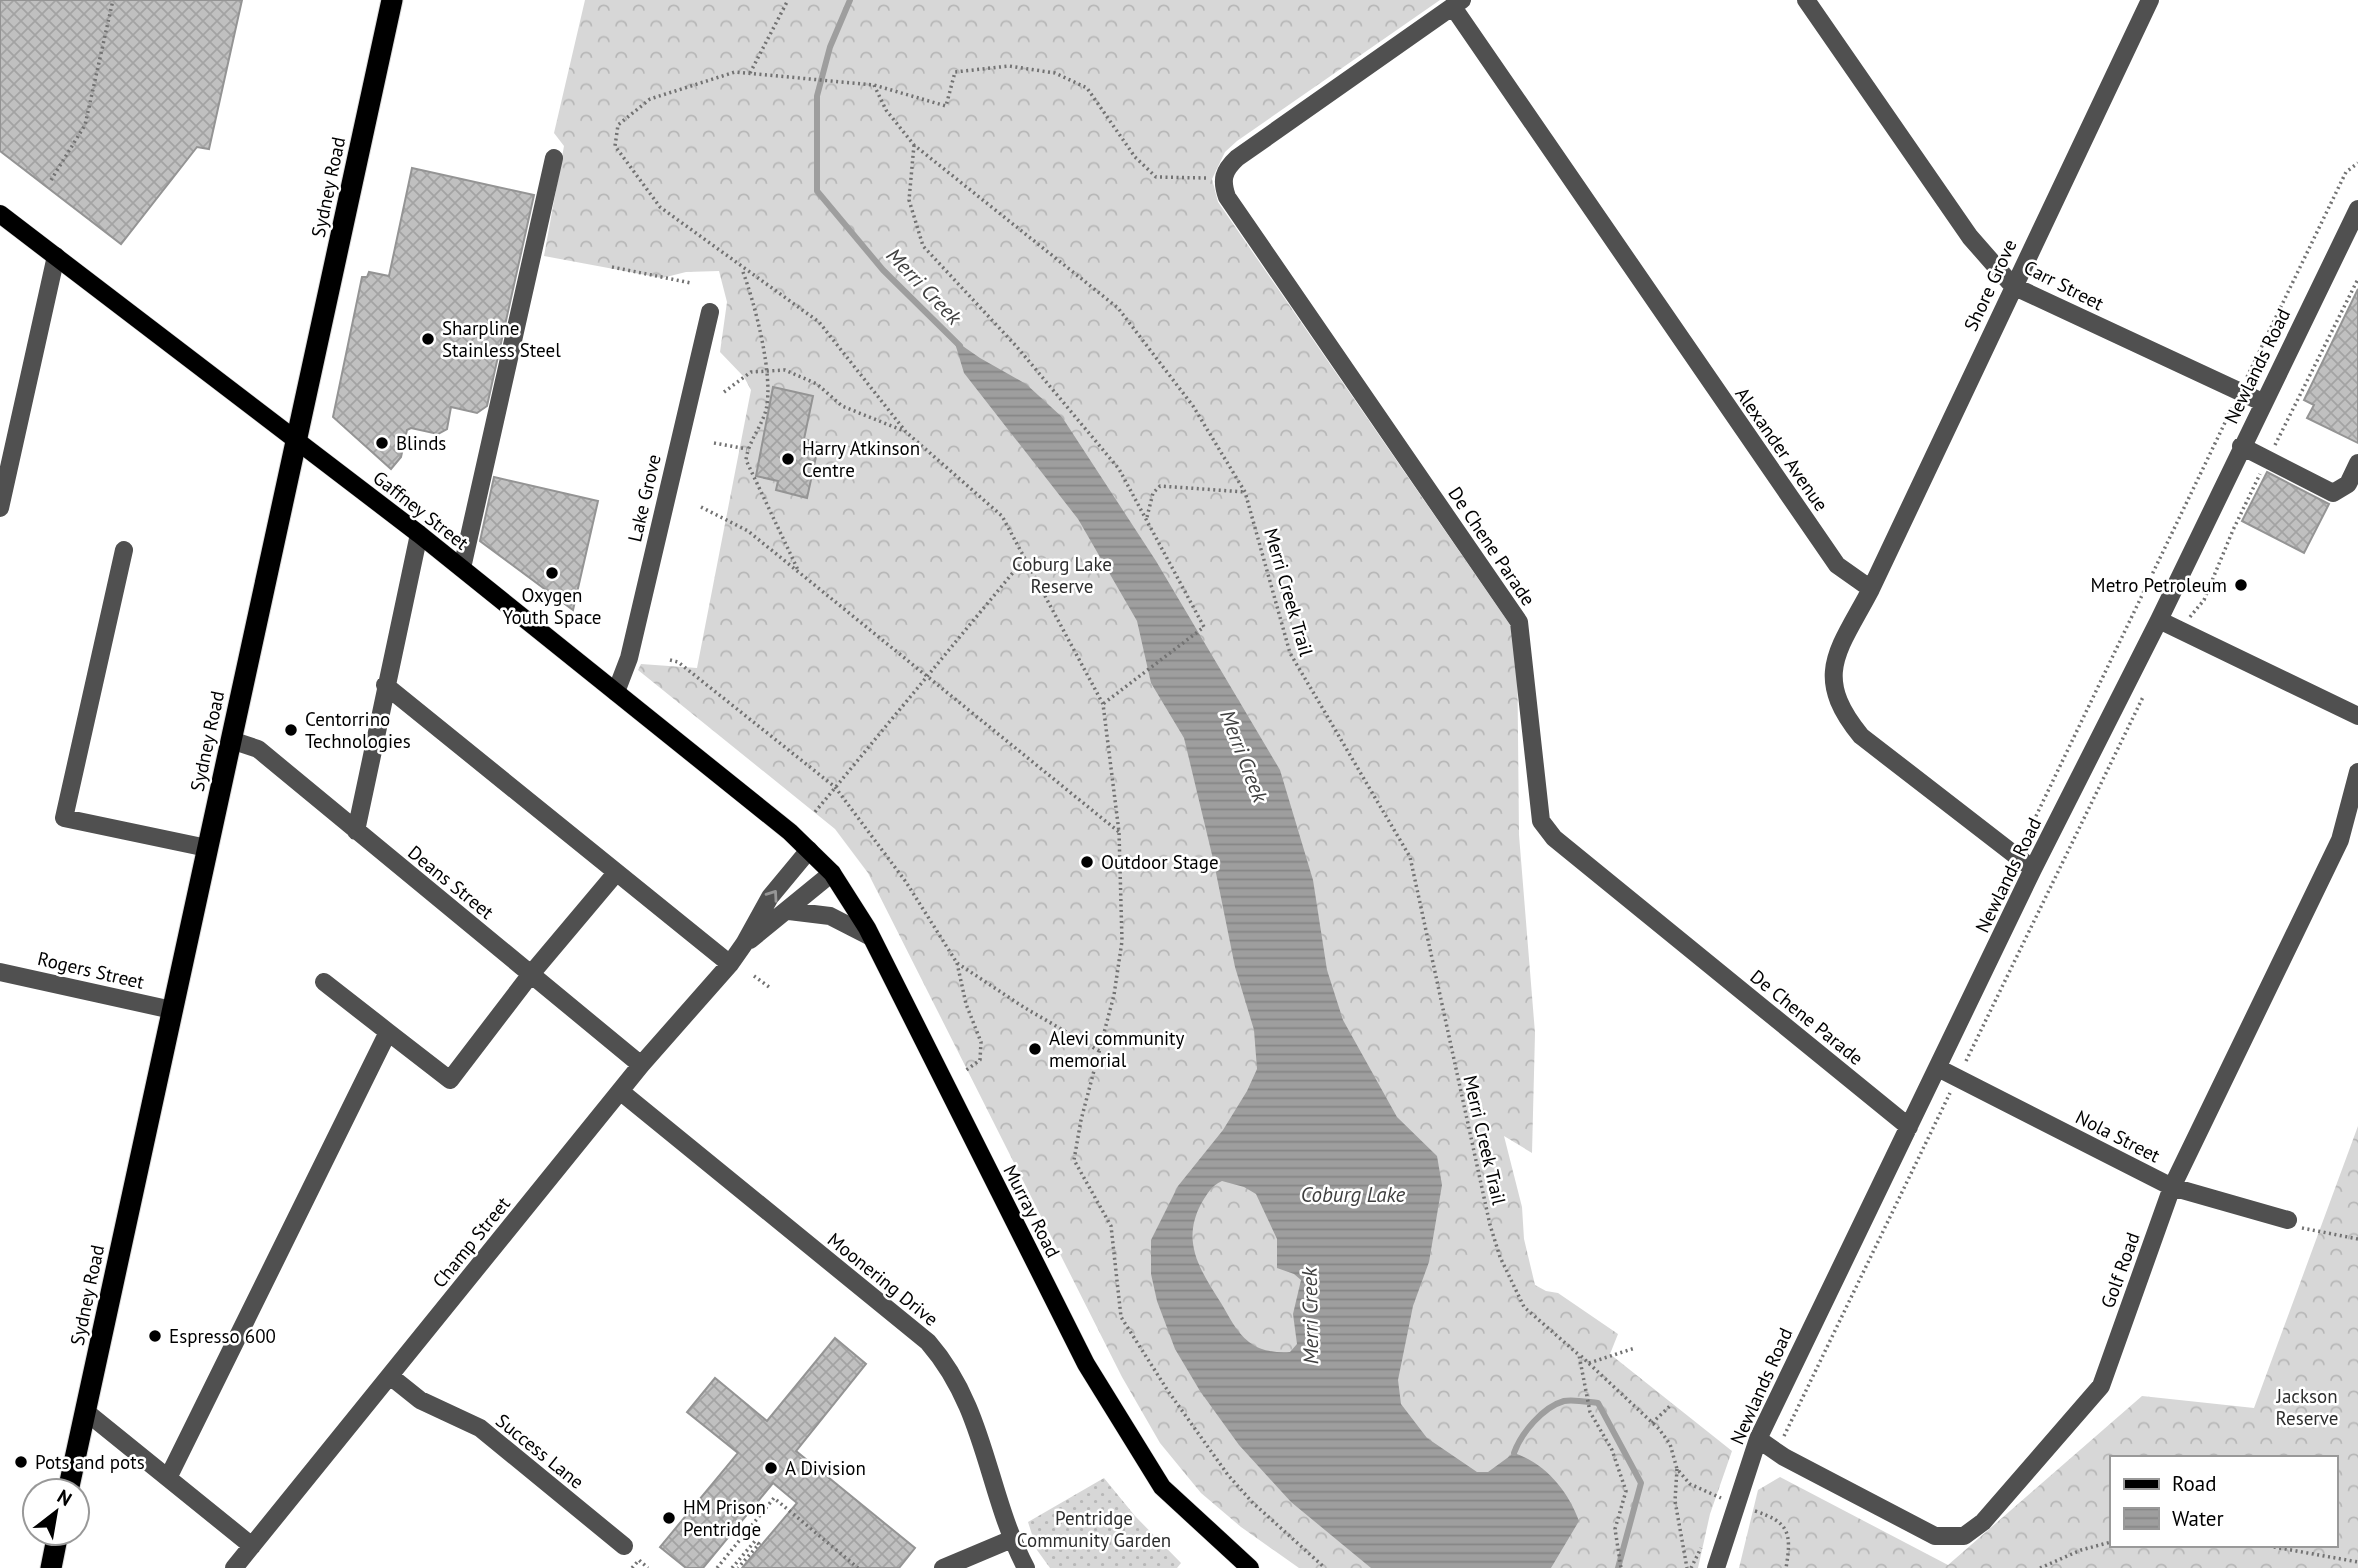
<svg xmlns="http://www.w3.org/2000/svg" width="2358" height="1568" viewBox="0 0 2358 1568" font-family="'PT Sans',sans-serif">
  <style>
    .grass { fill: url(#grass-dots) }
    .forest { fill: url(#forest-crowns); fill-rule: evenodd }
    .water { fill: url(#water-rules); fill-rule: evenodd }
    .lines { fill: none; stroke-linecap: round; stroke-linejoin: round }
    .stream { stroke: #9e9e9e; stroke-width: 6 }
    .building { fill: url(#building-cross-hatch); stroke: #949494; stroke-width: 2 }
    .major-casing { stroke: #dbdbdb; stroke-width: 19 }
    .highway-casing { stroke: #dbdbdb; stroke-width: 23 }
    .path { stroke: #727272; stroke-width: 3.5; stroke-dasharray: 2 3.5; stroke-linecap: butt }
    .minor { stroke: #505050; stroke-width: 18 }
    .major { stroke: #000; stroke-width: 18 }
    .highway { stroke: #000; stroke-width: 21 }
    .tram { stroke: #000; stroke-width: 2 }
    .oneway { stroke: #969696 }
    .poi-dot { fill: #000; stroke: #fff; stroke-width: 2.5 }
    .labels { text-anchor: middle; dominant-baseline: central; stroke-width: 5; stroke-linejoin: round; paint-order: stroke }
    .street-label { font-size: 19px; fill: #000; stroke: #fff }
    .poi-label { font-size: 19px; fill: #000; stroke: #fff; text-anchor: start }
    .park-label { font-size: 19px; fill: #2e2e2e; stroke: #fff }
    .water-label { font-size: 21px; font-style: italic; fill: #3f3f3f; stroke: #fff }
  </style>
  <defs>
    <pattern id="grass-dots" width="8" height="8" patternUnits="userSpaceOnUse" patternTransform="scale(1.75)"><rect width="8" height="8" fill="#d7d7d7"/><path d="M2 2h.1M6 6h.1" fill="none" stroke="#b7b7b7" stroke-width="1.8" stroke-linecap="round"/></pattern>
    <pattern id="forest-crowns" width="20" height="18" patternUnits="userSpaceOnUse" patternTransform="scale(1.75)"><rect width="20" height="18" fill="#d7d7d7"/><path d="M2 6a3 3 0 1 1 6 0M12 15a3 3 0 1 1 6 0" fill="none" stroke="#b7b7b7"/></pattern>
    <pattern id="water-rules" width="6" height="5" patternUnits="userSpaceOnUse" patternTransform="scale(1.75)"><rect width="6" height="5" fill="#9e9e9e"/><path d="M0 2.5h6" fill="none" stroke="#868686"/></pattern>
    <pattern id="building-cross-hatch" width="8" height="8" patternUnits="userSpaceOnUse" patternTransform="scale(1.75)"><rect width="8" height="8" fill="#c0c0c0"/><path d="M0 0l8 8M0 8l8-8" fill="none" stroke="#a3a3a3"/></pattern>
  </defs>
  <rect width="100%" height="100%" fill="#fff"/>
  <path class="grass" d="M1104,1478L1135,1516L1181,1563L1177,1568H1050L1037,1550L1028,1522Z"/>
  <path class="forest" d="M585,0H1440L1237,141L1225,152L1212,179L1218,202L1517,635L1519,835L1535,1033L1532,1153L1504,1136L1522,1207L1524,1239L1535,1285L1546,1291L1558,1293L1618,1334L1610,1354L1732,1451L1710,1514L1698,1568H1299L1241,1527L1201,1493L1160,1443L1122,1377L868,873L835,829L638,670L641,664L697,668L751,390L744,377L720,352L727,302L719,271L686,272L662,278L544,256L564,146L554,133Z
    M2358,1126V1568H1739L1758,1490L1780,1477L1948,1565L2142,1396L2254,1408ZM2111,1458H2335V1545H2111Z"/>
  <path class="water" d="M954,340L980,358L1026,384L1062,417L1156,561L1280,770L1313,880L1327,970L1343,1020L1397,1117L1437,1156L1442,1185L1429,1262L1413,1306L1398,1380L1401,1404L1427,1438L1477,1472H1488L1514,1453C1546,1464 1568,1491 1579,1521L1551,1568H1371L1291,1502L1239,1445L1200,1391L1175,1349L1157,1301L1151,1274V1240L1178,1186L1223,1130L1247,1091L1257,1069L1254,1030L1235,967L1214,863L1184,738L1151,683L1137,621L1078,519L964,373ZM1222,1181L1244,1187L1256,1194L1277,1239V1268L1294,1274L1301,1280L1293,1314L1297,1344L1290,1352C1276,1353 1260,1351 1249,1342C1236,1332 1229,1316 1221,1303C1200,1270 1181,1242 1201,1204C1207,1194 1211,1186 1222,1181Z"/>
  <g class="lines">
    <path class="stream" d="M850,0L830,47L817,96V191L883,270L960,346
      M1514,1453C1521,1433 1543,1407 1564,1401C1573,1399 1588,1402 1598,1403L1641,1483L1618,1568"/>
  </g>
  <path class="building" d="M0,0H242L209,149L197,147L121,244L0,151Z
    M412,168L534,195L487,406L477,413L451,407L447,429L438,434L411,428L407,430L401,457L391,469L333,417L362,277H367L369,272L389,276Z
    M2358,289V443L2307,418L2314,405L2304,400Z
    M773,387L813,396L804,439L819,443L807,498L776,490L778,481L756,476Z
    M2267,472L2329,504L2304,553L2242,521Z
    M494,477L598,501L573,610L480,541Z
    M835,1338L866,1364L796,1451L915,1548L899,1568H742L797,1503L773,1483L703,1568H686L660,1547L738,1453L687,1412L715,1378L767,1421Z"/>
  <g class="lines">
    <g class="major-casing">
      <path id="major" d="M0,214L419,534L790,832L832,873L867,928L1086,1364L1162,1487L1250,1568"/>
    </g>
    <g class="highway-casing">
      <path id="highway" d="M68,1491L392,0
        M51,1568L58,1533"/>
    </g>
    <path class="path" d="M750,73L788,0
      M874,85L886,110L914,145L1118,308L1193,406L1245,492L1290,653L1410,857L1490,1225L1500,1257L1524,1307L1579,1355L1590,1412L1612,1450L1626,1491L1615,1529L1621,1568
      M914,145L909,200L923,246L1017,347L1119,469L1204,627L1103,704
      M1206,178L1156,177L1135,157L1087,88L1055,73L1009,66L955,72L946,106L874,85L735,72L650,99L618,125L615,146L660,207L819,322L906,432L1002,516L1103,704L1119,832L1122,941L1114,995L1081,1120L1074,1160L1111,1226L1121,1317L1168,1391L1228,1475L1252,1502L1325,1568
      M51,180L85,125L113,0
      M612,267L691,283
      M743,272C755,304 774,376 766,410C761,428 748,442 746,460L798,570
      M2247,377L2346,172L2358,163
      M724,392L751,372L785,370L817,384L842,406L904,431
      M714,443L747,449
      M2275,445L2358,279
      M701,507L748,531L1119,832
      M1147,517L1153,493L1160,486L1245,492
      M2190,617L2204,600L2233,530L2260,474
      M670,660L678,662L835,787L906,882L957,963L1025,1008L1101,1052
      M815,812L1025,558
      M2024,841L2233,406
      M957,963L966,1004L981,1042L980,1060L965,1071
      M754,976L769,987
      M1966,1061L2143,697
      M2302,1228L2358,1239
      M1581,1356L1659,1429L1670,1444L1677,1469L1690,1484L1721,1498
      M1589,1363L1635,1348
      M1652,1423L1672,1404
      M1784,1436L1950,1093
      M1677,1469L1675,1501L1687,1568
      M1755,1511C1789,1522 1792,1533 1786,1568
      M2263,1545L2358,1562
      M632,1568L639,1560L648,1568
      M717,1568L774,1498L858,1568
      M732,1568L755,1541L759,1544L738,1568
      M1691,1568L1701,1548
      M2040,1568L2081,1550L2111,1542"/>
    <path class="minor" d="M1462,0L1237,158C1223,171 1221,180 1227,197L1519,622L1541,821L1554,838L1909,1127
      M1806,0L1970,237L2013,286L2262,402
      M1453,7L1837,565L1871,589C1839,650 1811,675 1861,736L2033,869
      M2241,446L2333,493L2348,484L2358,463
      M0,508L56,256
      M124,550L64,818L207,848
      M462,568L554,158
      M1871,589L2150,0
      M2159,620L2358,716
      M385,685L730,964
      M616,692L629,658L710,312
      M231,740L258,749L641,1065
      M356,831L419,534
      M789,911L830,916L871,937
      M750,940L832,873
      M0,972L172,1010
      M324,982L388,1032
      M1938,1068L2172,1187L2288,1220
      M620,1091L928,1342C987,1410 986,1492 1026,1568
      M390,1376L420,1400L480,1428L624,1546
      M85,1411L252,1546
      M1758,1439L1784,1457L1935,1536H1964L1983,1522L2101,1386L2172,1187L2340,840L2358,772
      M168,1478L388,1032L450,1080L531,974L616,873
      M234,1568L641,1065L730,964L744,944L770,897L809,850
      M943,1568L1012,1539
      M1716,1568L1758,1439L2033,869L2159,620L2358,209"/>
    <use href="#major" class="major"/>
    <use href="#highway" class="highway"/>
    <path class="tram" d="M62,1491L387,0
      M73,1491L298,455
      M45,1568L53,1533"/>
  </g>
  <defs><path id="oneway-chevron" d="M-2-3.5L2.5 0L-2 3.5" fill="none" stroke-width="1.6" stroke-linecap="round" stroke-linejoin="round" transform="scale(1.75)"/></defs>
  <use class="oneway" href="#oneway-chevron" transform="translate(773 895) rotate(-55)"/>
  <g class="poi-dot">
    <circle cx="428" cy="339" r="7"/>
    <circle cx="382" cy="443" r="7"/>
    <circle cx="788" cy="459" r="7"/>
    <circle cx="552" cy="573" r="7"/>
    <circle cx="2241" cy="585" r="7"/>
    <circle cx="291" cy="730" r="7"/>
    <circle cx="1087" cy="862" r="7"/>
    <circle cx="1035" cy="1049" r="7"/>
    <circle cx="155" cy="1336" r="7"/>
    <circle cx="21" cy="1462" r="7"/>
    <circle cx="771" cy="1468" r="7"/>
    <circle cx="669" cy="1518" r="7"/>
  </g>
  <g class="labels">
    <g class="street-label">
      <text transform="translate(328 187) rotate(-78)">Sydney Road</text>
      <text transform="translate(1990 285) rotate(-65)">Shore Grove</text>
      <text transform="translate(2064 285) rotate(27)">Carr Street</text>
      <text transform="translate(2257 366) rotate(-64)">Newlands Road</text>
      <text transform="translate(1782 449) rotate(55)">Alexander Avenue</text>
      <text transform="translate(644 498) rotate(-77)">Lake Grove</text>
      <text transform="translate(421 510) rotate(38)">Gaffney Street</text>
      <text transform="translate(1492 546) rotate(56)">De Chene Parade</text>
      <text transform="translate(1289 592) rotate(74)">Merri Creek Trail</text>
      <text transform="translate(207 741) rotate(-78)">Sydney Road</text>
      <text transform="translate(2008 875) rotate(-64)">Newlands Road</text>
      <text transform="translate(451 882) rotate(39)">Deans Street</text>
      <text transform="translate(91 970) rotate(13)">Rogers Street</text>
      <text transform="translate(1807 1017) rotate(39)">De Chene Parade</text>
      <text transform="translate(2118 1136) rotate(27)">Nola Street</text>
      <text transform="translate(1485 1140) rotate(77)">Merri Creek Trail</text>
      <text transform="translate(1032 1211) rotate(63)">Murray Road</text>
      <text transform="translate(471 1242) rotate(-51)">Champ Street</text>
      <text transform="translate(2120 1270) rotate(-70)">Golf Road</text>
      <text transform="translate(883 1279) rotate(39)">Moonering Drive</text>
      <text transform="translate(87 1295) rotate(-78)">Sydney Road</text>
      <text transform="translate(1761 1386) rotate(-66)">Newlands Road</text>
      <text transform="translate(540 1451) rotate(39)">Success Lane</text>
    </g>
    <g class="poi-label">
      <text x="442" y="328">Sharpline<tspan x="442" dy="22">Stainless Steel</tspan></text>
      <text x="396" y="443">Blinds</text>
      <text x="802" y="448">Harry Atkinson<tspan x="802" dy="22">Centre</tspan></text>
      <text x="2227" y="585" text-anchor="end">Metro Petroleum</text>
      <text x="552" y="595" text-anchor="middle">Oxygen<tspan x="552" dy="22">Youth Space</tspan></text>
      <text x="305" y="719">Centorrino<tspan x="305" dy="22">Technologies</tspan></text>
      <text x="1101" y="862">Outdoor Stage</text>
      <text x="1049" y="1038">Alevi community<tspan x="1049" dy="22">memorial</tspan></text>
      <text x="169" y="1336">Espresso 600</text>
      <text x="35" y="1462">Pots and pots</text>
      <text x="785" y="1468">A Division</text>
      <text x="683" y="1507">HM Prison<tspan x="683" dy="22">Pentridge</tspan></text>
    </g>
    <g class="park-label">
      <text x="1062" y="564">Coburg Lake<tspan x="1062" dy="22">Reserve</tspan></text>
      <text x="2307" y="1396">Jackson<tspan x="2307" dy="22">Reserve</tspan></text>
      <text x="1094" y="1518">Pentridge<tspan x="1094" dy="22">Community Garden</tspan></text>
    </g>
    <g class="water-label">
      <text transform="translate(924 286) rotate(46)">Merri Creek</text>
      <text transform="translate(1244 756) rotate(69)">Merri Creek</text>
      <text x="1353" y="1194">Coburg Lake</text>
      <text transform="translate(1310 1316) rotate(-91)">Merri Creek</text>
    </g>
  </g>
  <rect x="2110" y="1456" width="228" height="91" fill="#ffffff" stroke="#999999" stroke-width="2"/>
  <rect x="2124" y="1479" width="35" height="10" fill="#000000" stroke="#999999" stroke-width="2"/>
  <text x="2172" y="1491" font-size="21" fill="#000000">Road</text>
  <rect x="2124" y="1508" width="35" height="21" fill="url(#water-rules)" stroke="#999999" stroke-width="2"/>
  <text x="2172" y="1526" font-size="21" fill="#000000">Water</text>
  <g transform="translate(56 1512) rotate(31)"><circle r="33" fill="#ffffff" stroke="#999999" stroke-width="2"/>
  <path d="M0-5L12 26L0 18L-12 26Z" fill="#000000"/>
  <text y="-10" font-size="19" font-weight="bold" text-anchor="middle" fill="#000000">N</text>
  </g>
</svg>
